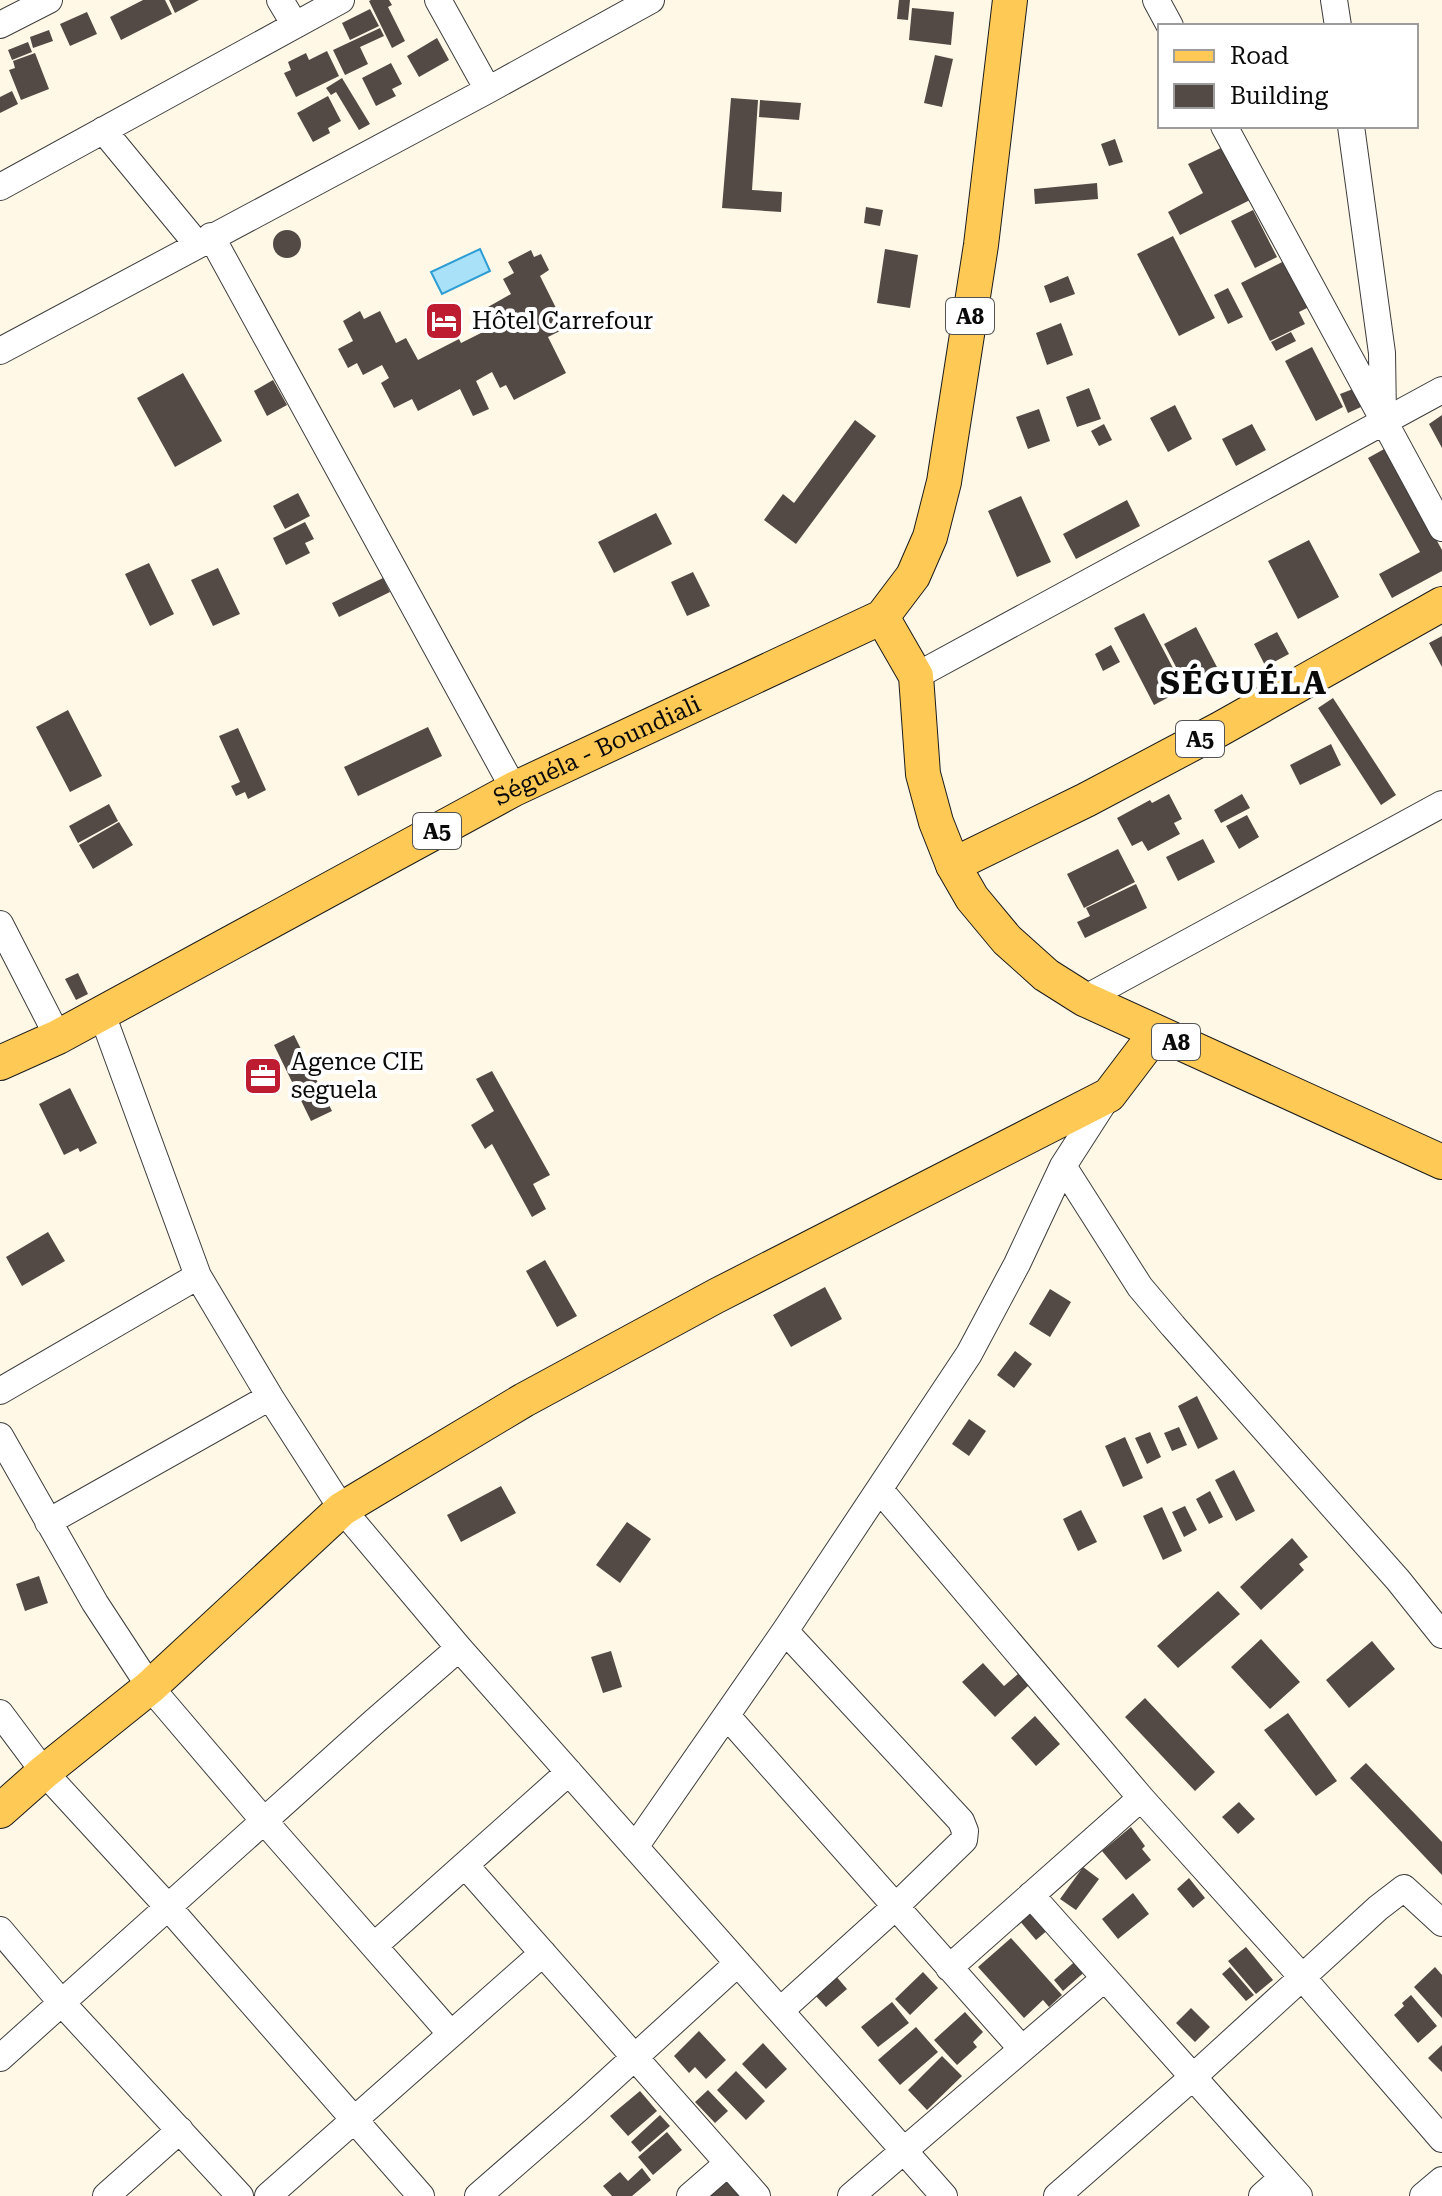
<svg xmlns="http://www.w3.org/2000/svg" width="1442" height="2196" viewBox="0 0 1442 2196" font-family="'Roboto Serif',serif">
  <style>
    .water { fill: #a9e1f9; stroke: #2d9dd3; stroke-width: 2 }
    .building { fill: #534a46 }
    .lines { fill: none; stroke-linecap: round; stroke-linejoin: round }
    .minor-casing { stroke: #3d3d3d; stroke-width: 28 }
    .major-casing { stroke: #1b1b1b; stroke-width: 36 }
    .minor { stroke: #fff; stroke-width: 26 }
    .major { stroke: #ffc956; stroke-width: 34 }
    .labels { text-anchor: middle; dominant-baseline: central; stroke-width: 8; stroke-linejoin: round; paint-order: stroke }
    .shield { fill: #fff; stroke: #545454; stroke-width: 2 }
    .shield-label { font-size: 22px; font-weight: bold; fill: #0a0a0a }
    .poi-label { font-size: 24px; fill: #0a0a0a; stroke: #fff; text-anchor: start }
    .street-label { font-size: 24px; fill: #0a0a0a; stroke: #fff }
    .district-label { font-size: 32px; font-weight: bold; letter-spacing: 2px; fill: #0a0a0a; stroke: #fff }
  </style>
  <rect width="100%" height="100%" fill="#fff8e6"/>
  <path class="water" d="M480,249L490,271L442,294L431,272Z"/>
  <path class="building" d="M143,0H165L172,14L121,40L110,17Z
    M169,0H199L175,13Z
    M371,0H389L392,5L388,7L405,41L392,48L369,1Z
    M899,0H910L908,20L897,19Z
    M912,8L954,12L951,45L909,40Z
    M370,9L379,26L350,40L342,23Z
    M87,12L97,34L70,46L60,24Z
    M380,28L384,36L360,47L368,64L345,75L333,50Z
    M49,30L53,41L33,48L30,37Z
    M437,38L449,60L419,77L407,56Z
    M28,42L32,52L12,60L8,50Z
    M327,51L339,76L296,97L284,73L291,70L288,62L306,53L309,60Z
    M35,53L49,89L21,100L9,70L15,68L13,61Z
    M935,55L953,59L942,107L924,103Z
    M391,63L402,84L392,89L396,96L376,106L362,78Z
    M342,78L370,124L359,130L336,92L331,95L326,88Z
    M12,91L18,104L0,113V97Z
    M328,96L341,121L328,128L330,133L313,142L297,113Z
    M731,98L758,100L752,190L782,192L781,212L722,208Z
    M760,100L801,103L799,120L759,117Z
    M1115,139L1123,162L1109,166L1101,144Z
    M1223,147L1250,200L1180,235L1168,212L1203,193L1188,164Z
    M1097,183L1098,199L1035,204L1034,189Z
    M866,207L883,210L880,226L864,223Z
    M1253,210L1277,257L1255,268L1231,221Z
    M273 244a14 14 0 1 1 28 0a14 14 0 1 1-28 0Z
    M1173,236L1215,318L1179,336L1137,254Z
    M885,249L918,255L910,308L877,303Z
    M531,250L534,257L541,254L549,270L540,276L566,328L548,337L566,373L514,400L506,385L500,388L492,372L476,381L489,409L473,416L460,389L418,411L412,399L394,408L381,383L389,378L382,365L363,375L357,363L348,368L338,349L353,341L343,321L360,311L364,319L380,311L396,343L406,338L418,360L459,339L461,343L489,329L485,318L492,315L488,307L511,294L503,279L514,273L508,262Z
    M1290,258L1313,305L1299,312L1305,324L1270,341L1241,283Z
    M1068,276L1075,294L1050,303L1044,286Z
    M1228,288L1243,317L1228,324L1214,295Z
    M1061,323L1073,355L1047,365L1036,333Z
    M1291,332L1296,341L1276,351L1271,342Z
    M1312,347L1343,407L1316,421L1285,361Z
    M183,373L222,441L175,467L137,398Z
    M273,380L287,405L267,416L254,391Z
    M1089,388L1101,419L1077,427L1066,397Z
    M1353,389L1361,407L1348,413L1340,394Z
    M1175,405L1192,439L1168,452L1150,418Z
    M1039,409L1050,441L1028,449L1016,417Z
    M1442,415V448L1429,424Z
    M855,420L876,436L796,544L764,520L783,494L794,503Z
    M1104,424L1112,440L1099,446L1091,431Z
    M1252,424L1266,450L1236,466L1222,439Z
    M1386,448L1442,550V571L1392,598L1379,574L1420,552L1368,458Z
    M298,493L310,516L285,529L273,506Z
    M1021,496L1051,562L1017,577L988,511Z
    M1127,500L1140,526L1076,559L1063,534Z
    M656,513L672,544L614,573L598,542Z
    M305,522L314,539L305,543L310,553L286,565L273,538Z
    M1309,540L1339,597L1298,619L1268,561Z
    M149,563L174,614L150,626L125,574Z
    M218,568L240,614L213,626L191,580Z
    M693,572L710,606L687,616L671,582Z
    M383,578L390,592L339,617L332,603Z
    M1144,613L1184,689L1154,705L1114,628Z
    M1196,627L1218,669L1186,686L1164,644Z
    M1277,632L1289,654L1274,662L1278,669L1269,673L1254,644Z
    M1442,636V667L1429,643Z
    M1111,645L1120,662L1103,671L1095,654Z
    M1333,698L1396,795L1381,805L1318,708Z
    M68,710L102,776L70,792L36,727Z
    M428,727L442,756L358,796L344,767Z
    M238,728L266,790L248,799L245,792L236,796L231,786L240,782L219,736Z
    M1331,744L1341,765L1300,785L1290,765Z
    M1169,794L1182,819L1174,823L1180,834L1148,851L1142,841L1132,846L1117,818L1150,800L1152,803Z
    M1242,794L1250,808L1221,823L1214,810Z
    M109,804L118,821L78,843L69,826Z
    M1247,815L1259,837L1239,849L1226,826Z
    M119,822L133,845L93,869L79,845Z
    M1203,839L1215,862L1178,881L1166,857Z
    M1118,849L1135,882L1084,908L1067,874Z
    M1136,884L1147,908L1085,938L1077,922L1090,916L1086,908Z
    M78,973L88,994L76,1000L65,979Z
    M294,1035L332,1111L311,1121L274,1045Z
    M492,1071L550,1175L533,1184L546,1209L532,1217L492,1144L485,1149L471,1125L494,1111L476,1079Z
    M70,1088L97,1143L80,1152L78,1148L64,1155L39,1104Z
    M48,1232L65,1261L22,1286L6,1257Z
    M545,1260L577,1316L557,1327L526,1271Z
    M825,1287L842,1319L791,1347L773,1315Z
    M1050,1289L1071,1302L1050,1337L1029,1324Z
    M1015,1351L1032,1364L1014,1388L997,1375Z
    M1197,1396L1218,1439L1198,1449L1178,1406Z
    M969,1419L986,1431L969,1456L952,1444Z
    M1179,1427L1187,1445L1172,1451L1164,1433Z
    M1150,1432L1161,1457L1147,1464L1135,1438Z
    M1125,1437L1143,1478L1123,1487L1105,1446Z
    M1234,1470L1255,1511L1236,1521L1215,1480Z
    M501,1486L516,1513L461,1542L447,1515Z
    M1210,1491L1223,1517L1209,1524L1196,1499Z
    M1185,1506L1197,1530L1184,1537L1172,1512Z
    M1162,1507L1182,1551L1163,1560L1143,1516Z
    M1081,1510L1097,1542L1078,1551L1063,1519Z
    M627,1522L651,1539L620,1583L596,1565Z
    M1292,1538L1308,1557L1299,1564L1304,1570L1261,1610L1240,1587Z
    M39,1576L48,1603L25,1611L16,1584Z
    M1218,1591L1240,1614L1178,1668L1157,1646Z
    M1261,1639L1300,1682L1270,1709L1231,1667Z
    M1372,1641L1395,1669L1349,1708L1326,1680Z
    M611,1651L622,1687L603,1693L591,1657Z
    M983,1663L1004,1686L1018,1674L1029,1685L995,1717L962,1682Z
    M1145,1698L1215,1772L1195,1791L1125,1717Z
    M1288,1713L1337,1781L1316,1796L1264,1730Z
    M1035,1716L1060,1744L1036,1766L1011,1738Z
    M1366,1763L1442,1842V1875L1350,1778Z
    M1239,1802L1255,1819L1238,1834L1222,1817Z
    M1131,1827L1145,1846L1142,1849L1151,1860L1126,1880L1102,1851Z
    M1083,1867L1099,1879L1076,1910L1060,1899Z
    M1189,1878L1205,1898L1193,1908L1177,1889Z
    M1133,1893L1149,1914L1118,1939L1102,1919Z
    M1032,1909L1049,1929L1036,1940L1019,1920Z
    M1011,1938L1062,1995L1049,2007L1043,2000L1024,2018L978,1967Z
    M1246,1947L1273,1980L1256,1994L1228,1961Z
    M1080,1957L1089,1968L1063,1991L1054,1980Z
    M1230,1967L1254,1995L1246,2001L1222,1974Z
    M1435,1967L1442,1975V2018L1414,1987Z
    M923,1972L938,1988L910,2015L895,1999Z
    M835,1975L847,1989L826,2007L814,1994Z
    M1411,1995L1437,2026L1418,2043L1394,2015L1404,2006L1402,2003Z
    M892,2002L909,2023L878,2047L861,2027Z
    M1191,2008L1210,2027L1195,2042L1176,2023Z
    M965,2012L983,2032L973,2042L977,2047L957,2065L934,2040Z
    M916,2027L938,2052L900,2085L878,2060Z
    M699,2031L726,2060L706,2079L695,2067L689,2073L674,2056Z
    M763,2043L787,2069L766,2089L742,2064Z
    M1442,2045V2072L1428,2058Z
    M942,2056L962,2076L927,2110L908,2090Z
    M736,2071L765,2101L746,2120L717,2090Z
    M708,2090L728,2111L715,2123L695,2102Z
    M640,2091L657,2111L628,2136L610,2116Z
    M660,2115L670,2126L640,2152L631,2142Z
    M667,2132L682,2150L653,2175L638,2157Z
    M642,2168L651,2180L632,2196H612L603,2186L620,2172L628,2181Z
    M732,2177L748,2196H710Z"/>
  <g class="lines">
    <g class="minor-casing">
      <path id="minor" d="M280,0L295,25
        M438,0L488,90
        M1156,0L1170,26
        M1334,0L1338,26
        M0,25L49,0
        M1224,126L1442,528
        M1351,126L1382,353L1383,416
        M103,130L197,244
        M0,187L341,0
        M211,236L514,789
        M0,351L488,90L651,0
        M916,676L1442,390
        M0,924L58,1037
        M1084,999L1442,804
        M102,1014L198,1276L270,1397L342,1509L459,1648L944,2196
        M1063,1166L1140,1287L1173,1326L1398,1580L1442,1635
        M0,1391L198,1276
        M0,1436L95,1603L150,1687L265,1822L451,2034
        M880,1490L1141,1798L1302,1977L1442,2139
        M48,1522L270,1397
        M0,1713L44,1772L168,1907L421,2196
        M727,1716L1021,2048
        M635,1847L785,1631L969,1354L1017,1264L1063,1166L1108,1096
        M465,1865L757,2196
        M1031,1895L1299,2196
        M0,1930L61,2002L240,2196
        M374,1946L569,1772
        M949,1968L1141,1798
        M781,2010L895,1907L964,1840L965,1831L961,1821L785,1631
        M0,2058L374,1722L459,1648
        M106,2196L180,2130
        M268,2196L543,1953
        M478,2196L578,2109L738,1963
        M690,2196L728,2163
        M851,2196L1105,1978
        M1057,2196L1193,2077L1378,1908L1404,1888L1442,1923
        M1262,2196L1282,2178
        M1423,2196L1442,2180"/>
    </g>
    <g class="major-casing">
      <g id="major">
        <path d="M882,617L916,676L923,774L936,822L953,865L972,898L1007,940L1046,975L1084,999L1442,1162"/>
        <path d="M953,865L1086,800L1220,729L1442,604"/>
        <path id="s1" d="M0,1063L58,1037L514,789L882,617L913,576L930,537L944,482L981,245L1010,0"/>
        <path d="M0,1811L44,1772L150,1687L342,1509L524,1400L716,1296L1109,1095L1156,1033"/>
      </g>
    </g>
    <use href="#minor" class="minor"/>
    <use href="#major" class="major"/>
  </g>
  <defs>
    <g id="hotel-square" transform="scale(2)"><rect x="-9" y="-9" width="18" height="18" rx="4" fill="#be1d31" stroke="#fff"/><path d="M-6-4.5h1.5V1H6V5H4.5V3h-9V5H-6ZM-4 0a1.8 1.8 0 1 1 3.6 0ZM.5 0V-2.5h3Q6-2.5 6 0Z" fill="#fff"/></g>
    <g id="office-square" transform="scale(2)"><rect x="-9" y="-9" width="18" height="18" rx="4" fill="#be1d31" stroke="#fff"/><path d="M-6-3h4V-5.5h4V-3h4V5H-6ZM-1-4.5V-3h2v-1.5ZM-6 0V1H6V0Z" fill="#fff"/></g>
  </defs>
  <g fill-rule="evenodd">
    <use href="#hotel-square" x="444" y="321"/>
    <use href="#office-square" x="263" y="1076"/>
  </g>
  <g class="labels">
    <g class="shield">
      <rect x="946" y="298" width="48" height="36" rx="6"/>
      <rect x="1176" y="721" width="48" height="36" rx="6"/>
      <rect x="413" y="813" width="48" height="36" rx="6"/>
      <rect x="1152" y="1024" width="48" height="36" rx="6"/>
    </g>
    <g class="shield-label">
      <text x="970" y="316">A8</text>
      <text x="1200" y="739">A5</text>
      <text x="437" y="831">A5</text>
      <text x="1176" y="1042">A8</text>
    </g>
    <g class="poi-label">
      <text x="472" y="321">Hôtel Carrefour</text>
      <text x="291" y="1062">Agence CIE<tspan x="291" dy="28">seguela</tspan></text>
    </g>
    <g class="street-label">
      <text stroke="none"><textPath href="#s1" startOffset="674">Séguéla - Boundiali</textPath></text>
    </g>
    <g class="district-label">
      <text x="1244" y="683">SÉGUÉLA</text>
    </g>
  </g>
  <rect x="1158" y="24" width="260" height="104" fill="#ffffff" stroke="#9d9d9d" stroke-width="2"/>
  <rect x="1174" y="50" width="40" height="12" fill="#ffc956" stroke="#9d9d9d" stroke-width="2"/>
  <text x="1230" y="64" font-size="24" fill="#0a0a0a">Road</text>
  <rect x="1174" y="84" width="40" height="24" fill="#534a46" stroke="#9d9d9d" stroke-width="2"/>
  <text x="1230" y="104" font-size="24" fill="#0a0a0a">Building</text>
</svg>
